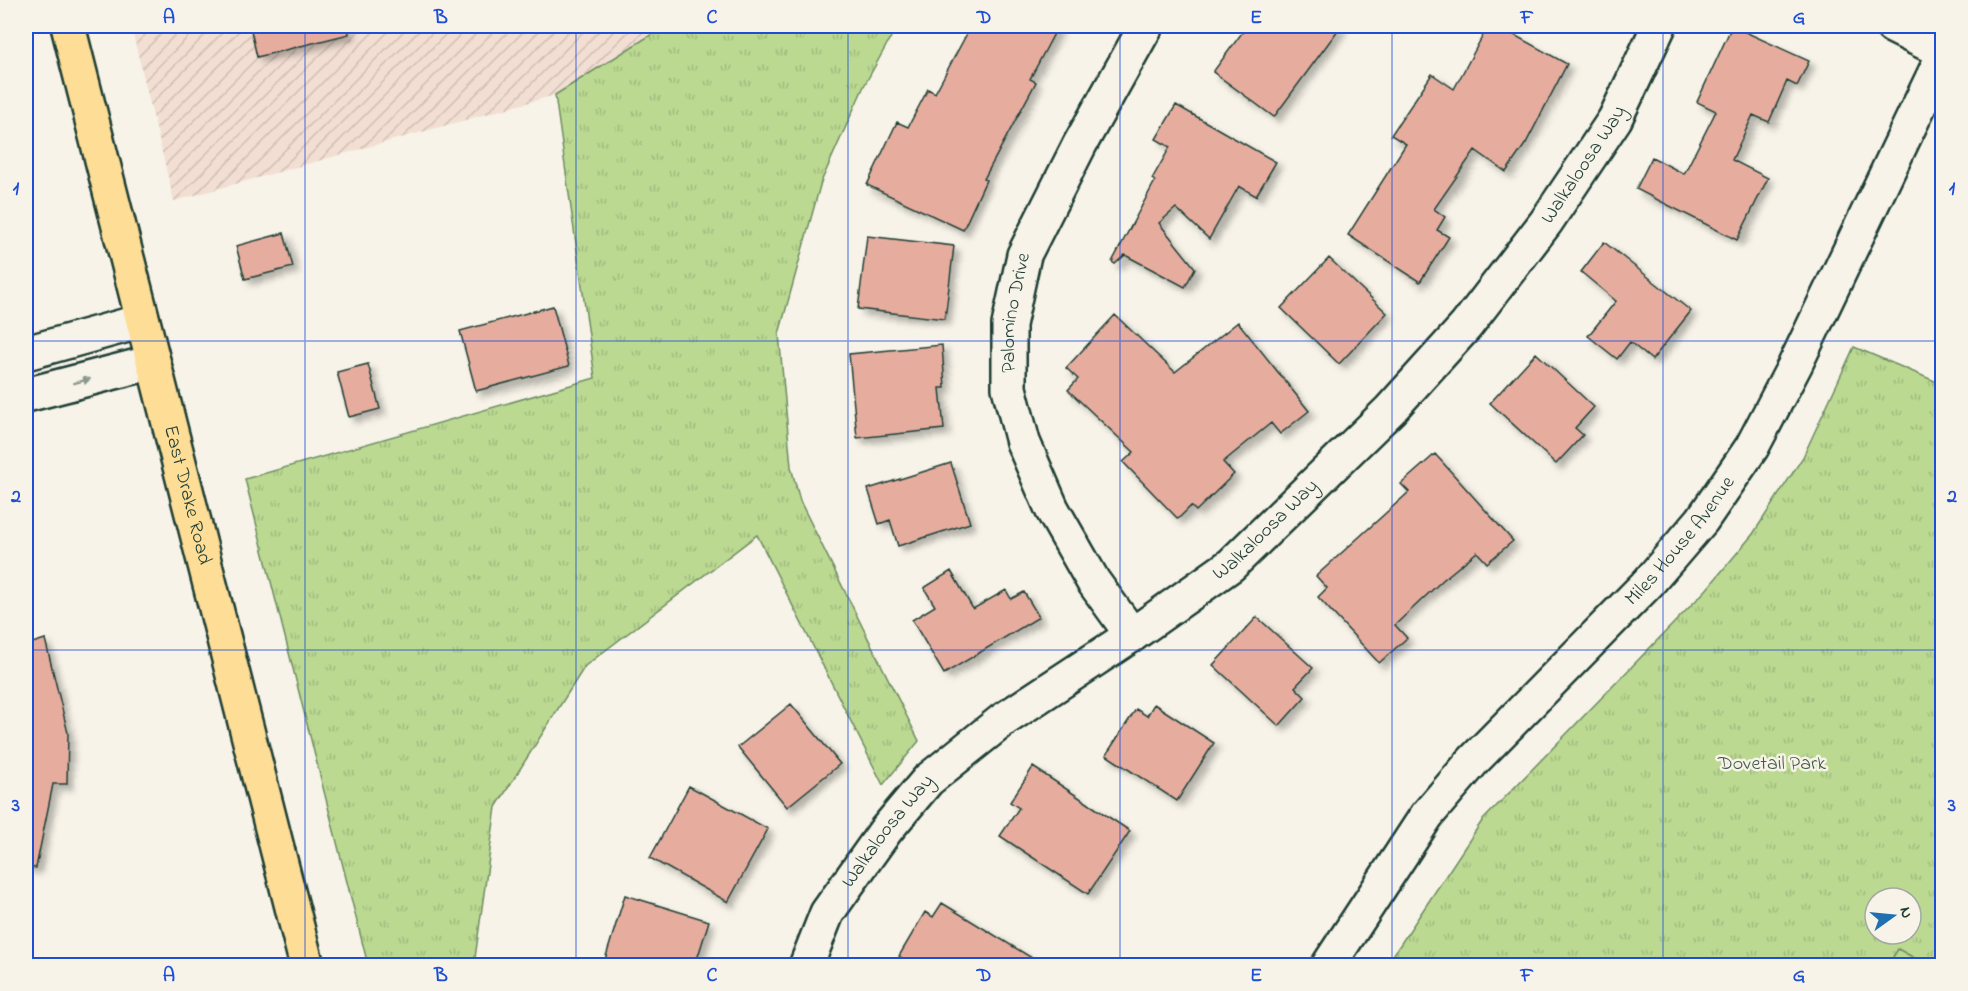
<svg xmlns="http://www.w3.org/2000/svg" width="1968" height="991" viewBox="0 0 1968 991" font-family="'Indie Flower',sans-serif">
  <style>
    .industrial { fill: url(#industrial-furrows) }
    .grass { fill: url(#grass-tufts); stroke: #6d8b62; stroke-width: 1.5; fill-rule: evenodd }
    .pitch { fill: #bbd991; stroke: #6d8b62; stroke-width: 1.5 }
    .building { fill: #e6ad9f; stroke: #1f3d34; stroke-width: 1.5; filter: url(#shadow) }
    .lines { fill: none; stroke-linecap: round; stroke-linejoin: round }
    .minor-casing { stroke: #1f3d34; stroke-width: 38 }
    .major-casing { stroke: #1f3d34; stroke-width: 38 }
    .minor { stroke: #f7f3e8; stroke-width: 33 }
    .major { stroke: #fedd96; stroke-width: 33 }
    .oneway { fill: #8b988e }
    .grid { fill: none; stroke: #1d4ed8; stroke-width: 1.5; stroke-opacity: 0.55 }
    .labels { text-anchor: middle; dominant-baseline: central; stroke-width: 5; stroke-linejoin: round; paint-order: stroke }
    .street-label { font-size: 20px; fill: #1f3d34; stroke: #f7f3e8 }
    .park-label { font-size: 20px; fill: #3e5c47; stroke: #f7f3e8 }
    .neatline { fill: none; stroke: #1d4ed8; stroke-width: 2 }
    .grid-label { font-size: 20px; text-anchor: middle; font-weight: bold; fill: #1d4ed8 }
  </style>
  <defs>
    <pattern id="industrial-furrows" width="10" height="10" patternUnits="userSpaceOnUse" patternTransform="scale(1.5)"><rect width="10" height="10" fill="#f2ded2"/><path d="M-1 1l2-2M0 10L10 0M9 11l2-2" fill="none" stroke="#cfbfb5"/></pattern>
    <pattern id="grass-tufts" width="24" height="20" patternUnits="userSpaceOnUse" patternTransform="scale(1.5)"><rect width="24" height="20" fill="#bbd991"/><path d="M3 7l-1-3M5 7V3M7 7l1-3M15 17l-1-3M17 17v-4M19 17l1-3" fill="none" stroke="#a0bb7e"/></pattern>
    <filter id="shadow"><feDropShadow dx="5.5" dy="5.5" stdDeviation="3" flood-color="#0004"/></filter>
  </defs>
  <rect width="100%" height="100%" fill="#f7f3e8"/>
  <filter id="ink" filterUnits="userSpaceOnUse"><feTurbulence type="fractalNoise" baseFrequency=".0167" numOctaves="2"/><feDisplacementMap in="SourceGraphic" scale="12" xChannelSelector="R" yChannelSelector="G"/><feConvolveMatrix kernelMatrix="1 2 1 2 8 2 1 2 1" color-interpolation-filters="sRGB"/></filter>
  <g filter="url(#ink)">
    <path class="industrial" d="M131,26H665L555,95L174,201Z"/>
    <path class="grass" d="M665,26H897L864,86L821,182L779,334L791,467L800,501L919,741L883,785L757,535L585,666L496,807L474,965H368L245,479L595,378L555,95Z
      M1854,347L1942,384V965L1386,966L1482,821L1706,590L1753,534L1803,457ZM1875,898H1911V934H1875Z"/>
    <path class="pitch" d="M1898,949L1927,965H1888Z"/>
    <path class="building" d="M250,26H348L349,34L257,57Z
      M971,26H1058L1030,79L1036,82L984,179L986,180L963,230L867,185L897,122L908,127L928,89L935,93Z
      M1247,26H1341L1274,117L1213,72Z
      M1488,26H1498L1567,64L1526,143L1506,172L1475,150L1434,209L1445,217L1437,230L1449,237L1420,282L1348,235L1406,144L1391,135L1432,74L1454,89Z
      M1732,26L1809,61L1797,86L1787,81L1769,122L1753,115L1732,160L1768,178L1737,240L1636,189L1652,157L1684,174L1716,111L1697,102Z
      M1176,105L1276,162L1256,196L1239,186L1209,239L1176,208L1159,223L1195,268L1185,287L1125,255L1115,264L1112,262L1155,181L1152,179L1170,147L1156,139Z
      M284,233L293,267L245,279L236,246Z
      M867,236L954,246L945,319L858,309Z
      M1604,242L1691,311L1652,360L1630,342L1617,359L1588,336L1616,301L1581,272Z
      M1329,258L1387,313L1339,364L1281,308Z
      M553,306L569,366L476,391L460,331Z
      M1115,315L1175,372L1238,322L1309,411L1280,434L1271,423L1223,462L1234,474L1196,511L1191,506L1178,519L1123,462L1134,452L1068,390L1078,379L1066,368Z
      M942,345L945,388H940L944,429L857,438L849,354Z
      M1536,353L1594,407L1575,428L1583,435L1556,464L1490,403Z
      M368,364L380,409L349,417L337,372Z
      M1435,454L1513,541L1487,563L1477,552L1445,578L1395,625L1407,638L1379,663L1318,597L1327,588L1316,576L1409,492L1401,484Z
      M951,463L970,523L898,546L890,520L879,524L868,489Z
      M951,571L973,609L1006,590L1011,599L1024,592L1039,617L944,674L912,620L935,606L924,588Z
      M1257,617L1313,668L1295,687L1305,697L1279,726L1213,665Z
      M45,639L68,733L67,784H53L36,868L26,867V645Z
      M791,704L840,764L787,807L738,747Z
      M1154,704L1214,743L1177,801L1106,755L1136,709L1147,716Z
      M1033,767L1130,831L1088,894L1000,836L1019,808L1010,802Z
      M689,786L768,829L728,902L650,858Z
      M625,895L709,921L695,966H603Z
      M942,903L1045,966H914L899,956L925,912L933,917Z"/>
    <g class="lines">
      <g class="minor-casing">
        <g id="minor">
          <path d="M1892,26L1942,51"/>
          <path d="M26,353L142,321"/>
          <path d="M26,395L153,362"/>
          <path id="s1" d="M1132,635L1093,581L1052,509L1023,442L1009,388V325L1024,255L1080,144L1146,26"/>
          <path id="s2" d="M806,966L827,913L886,830L928,780L1003,720L1132,635L1231,565L1390,410L1466,326L1546,222L1615,119L1659,26"/>
          <path id="s3" d="M1328,966L1427,815L1474,760L1648,583L1702,520L1752,447L1795,365L1942,58"/>
        </g>
      </g>
      <g class="major-casing">
        <g id="major">
          <path id="s4" d="M68,26L307,966"/>
        </g>
      </g>
      <use href="#minor" class="minor"/>
      <use href="#major" class="major"/>
    </g>
    <defs><path id="oneway-solid" d="M-6-.8H1V-3.2L6.5 0L1 3.2V.8H-6Z" transform="scale(1.5)"/></defs>
    <use class="oneway" href="#oneway-solid" transform="translate(82 381) rotate(-15)"/>
  </g>
  <path class="grid" d="M305,26V966M576,26V966M848,26V966M1120,26V966M1392,26V966M1663,26V966M26,341H1942M26,650H1942"/>
  <g class="labels">
    <g class="street-label">
      <text stroke="none"><textPath href="#s2" startOffset="1131">Walkaloosa Way</textPath></text>
      <text stroke="none"><textPath href="#s1" startOffset="354">Palomino Drive</textPath></text>
      <text stroke="none"><textPath href="#s4" startOffset="484">East Drake Road</textPath></text>
      <text stroke="none"><textPath href="#s2" startOffset="645">Walkaloosa Way</textPath></text>
      <text stroke="none"><textPath href="#s3" startOffset="554">Miles House Avenue</textPath></text>
      <text stroke="none"><textPath href="#s2" startOffset="159">Walkaloosa Way</textPath></text>
    </g>
    <g class="park-label">
      <text x="1772" y="764">Dovetail Park</text>
    </g>
  </g>
  <rect width="1968" height="991" fill="none" stroke="#f7f3e8" stroke-width="66"/>
  <g transform="translate(1893 916) rotate(75)"><circle r="28" fill="#f7f3e8" stroke="#a1aaa0" stroke-width="1.5"/>
  <path d="M0-4.5L10 22L0 15L-10 22Z" fill="#1f6fb2"/>
  <text y="-9" font-size="16" font-weight="bold" text-anchor="middle" fill="#1f3d34">N</text>
  </g>
  <rect x="33" y="33" width="1902" height="925" class="neatline"/>
  <g class="grid-label">
    <text x="169" y="23">A</text>
    <text x="441" y="23">B</text>
    <text x="712" y="23">C</text>
    <text x="984" y="23">D</text>
    <text x="1256" y="23">E</text>
    <text x="1527" y="23">F</text>
    <text x="1799" y="23">G</text>
    <text x="16" y="194">1</text>
    <text x="1952" y="194">1</text>
    <text x="16" y="502">2</text>
    <text x="1952" y="502">2</text>
    <text x="16" y="811">3</text>
    <text x="1952" y="811">3</text>
    <text x="169" y="981">A</text>
    <text x="441" y="981">B</text>
    <text x="712" y="981">C</text>
    <text x="984" y="981">D</text>
    <text x="1256" y="981">E</text>
    <text x="1527" y="981">F</text>
    <text x="1799" y="981">G</text>
  </g>
</svg>
